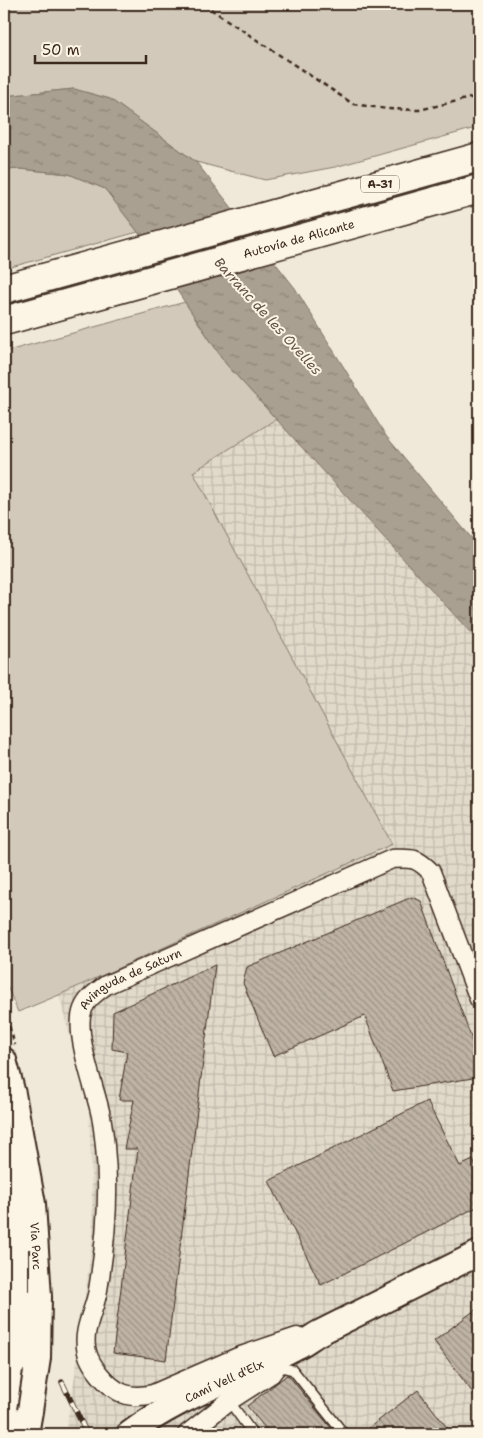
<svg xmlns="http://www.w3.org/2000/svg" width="483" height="1438" viewBox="0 0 483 1438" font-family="'Shantell Sans',sans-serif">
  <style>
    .industrial { fill: url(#industrial-grid) }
    .grass { fill: #d2c9ba; stroke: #867a6c }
    .water { fill: url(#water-ripples); stroke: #7e7163 }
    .building { fill: url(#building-back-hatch); stroke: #3b2a1e }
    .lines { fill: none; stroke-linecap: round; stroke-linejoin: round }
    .lane-casing { stroke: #3b2a1e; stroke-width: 12 }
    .street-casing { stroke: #3b2a1e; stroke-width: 21 }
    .secondary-casing { stroke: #3b2a1e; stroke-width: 28 }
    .highway-casing { stroke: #3b2a1e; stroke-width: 31 }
    .path { stroke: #3b2a1e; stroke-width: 2.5; stroke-dasharray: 5 4; stroke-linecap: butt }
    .lane { stroke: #fcf5e5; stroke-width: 9 }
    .street { stroke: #fcf5e5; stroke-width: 18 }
    .secondary { stroke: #fcf5e5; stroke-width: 24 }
    .highway { stroke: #fcf5e5; stroke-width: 28 }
    .rail-casing { stroke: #3b2a1e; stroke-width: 5.5 }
    .rail { stroke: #fcf5e5; stroke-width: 4; stroke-dasharray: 11; stroke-linecap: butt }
    .secondary-bridge-casing { stroke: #3b2a1e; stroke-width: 28; stroke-linecap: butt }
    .secondary-bridge { stroke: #fcf5e5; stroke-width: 24 }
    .labels { text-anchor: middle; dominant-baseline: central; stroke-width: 4; stroke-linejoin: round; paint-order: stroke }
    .shield { fill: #fcf5e5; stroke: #75675a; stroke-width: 1 }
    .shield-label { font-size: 11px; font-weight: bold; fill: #3b2a1e }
    .street-label { font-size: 12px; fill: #3b2a1e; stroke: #fcf5e5 }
    .water-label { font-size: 14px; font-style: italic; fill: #625346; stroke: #fcf5e5 }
  </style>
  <defs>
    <pattern id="industrial-grid" width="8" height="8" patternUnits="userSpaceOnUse" patternTransform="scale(1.25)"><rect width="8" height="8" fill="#e1d9c9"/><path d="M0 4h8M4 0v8" fill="none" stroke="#c2baac"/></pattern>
    <pattern id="water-ripples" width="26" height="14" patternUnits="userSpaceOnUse" patternTransform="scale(1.25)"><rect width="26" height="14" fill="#aaa091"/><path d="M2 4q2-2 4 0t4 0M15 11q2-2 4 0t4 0" fill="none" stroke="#8c8376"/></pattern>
    <pattern id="building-back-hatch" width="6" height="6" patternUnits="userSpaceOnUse" patternTransform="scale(1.25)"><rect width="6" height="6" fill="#beb3a4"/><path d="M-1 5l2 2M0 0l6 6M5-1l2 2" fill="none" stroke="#9c9285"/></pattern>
  </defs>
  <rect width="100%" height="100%" fill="#f0e9d9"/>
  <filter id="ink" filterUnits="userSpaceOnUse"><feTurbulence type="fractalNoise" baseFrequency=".02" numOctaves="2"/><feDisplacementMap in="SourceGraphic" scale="10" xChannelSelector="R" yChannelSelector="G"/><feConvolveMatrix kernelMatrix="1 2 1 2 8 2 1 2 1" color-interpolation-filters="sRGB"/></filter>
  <g filter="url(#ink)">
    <path class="industrial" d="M276,419L479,642V1434H65L76,1369L93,1233L89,1111L59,995L392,844L193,472Z"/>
    <path class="grass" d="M4,4H479V127L335,167L265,180L196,162L110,99L74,89L4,96Z
      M21,169L69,174L105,189L138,232L4,269V170Z
      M185,302L226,364L276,419L193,472L392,844L59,995L18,1012L4,979V352Z"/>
    <path class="water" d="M74,89L110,99L196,162L295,288L386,436L479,547V642L226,364L138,232L105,189L69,174L21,169L4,170V96Z"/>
    <path class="building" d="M412,897L421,901L479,1059V1077L393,1091L365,1016L273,1056L243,983L247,967Z
      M215,965L166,1360L113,1353L138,1149H124L134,1100H119L127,1052L112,1049L113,1012Z
      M427,1101L460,1166L473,1160L479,1173V1206L321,1285L269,1181Z
      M479,1307V1401L434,1341Z
      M287,1375L289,1376L336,1434H270L247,1406Z
      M418,1390L452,1434H361Z"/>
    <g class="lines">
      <g class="lane-casing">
        <path id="lane" d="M277,1366L293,1370L344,1434
          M229,1401L253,1434"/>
      </g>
      <g class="street-casing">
        <g id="street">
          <path id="s1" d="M297,1337L238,1357L153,1394C129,1400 115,1393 100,1375C95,1369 89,1360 87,1352C81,1331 95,1310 98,1290C106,1242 110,1194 105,1146C104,1136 103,1126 101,1116C96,1090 73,1033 83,1009C87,998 97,992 106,985L392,859C412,858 416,857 431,872L479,999"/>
          <path d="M187,1434L229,1401L271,1374L277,1366L273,1358"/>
        </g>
      </g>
      <g class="secondary-casing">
        <g id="secondary">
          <path id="s2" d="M4,1060L13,1094L33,1204L39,1297"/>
          <path d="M4,1146L16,1249"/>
          <path d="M8,1434L16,1361"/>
          <path d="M26,1434L30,1411"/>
          <path id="s3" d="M129,1434C181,1395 242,1376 298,1346C306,1342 313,1336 321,1332L479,1253"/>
        </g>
      </g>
      <g class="highway-casing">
        <g id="highway">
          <path d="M4,289L479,157"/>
          <path id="s4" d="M4,321L479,189"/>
        </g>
      </g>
      <path class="path" d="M203,4L353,104L387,109L419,110L479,96
        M4,14L13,4
        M4,1009L15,1045"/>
      <use href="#lane" class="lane"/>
      <use href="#street" class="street"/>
      <use href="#secondary" class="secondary"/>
      <use href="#highway" class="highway"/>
      <g class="rail-casing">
        <path id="rail" d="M62,1382L87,1434"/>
      </g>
      <use href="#rail" class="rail"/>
      <g class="secondary-bridge-casing">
        <path id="secondary-bridge" d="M16,1361V1249
          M30,1411L38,1358L39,1297"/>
      </g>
      <use href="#secondary-bridge" class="secondary-bridge"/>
    </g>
  </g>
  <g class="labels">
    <rect class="shield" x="361" y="175.5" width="38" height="17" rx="4"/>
    <g class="shield-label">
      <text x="380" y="184">A-31</text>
    </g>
    <g class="street-label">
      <text stroke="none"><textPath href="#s4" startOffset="306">Autovía de Alicante</textPath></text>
      <text stroke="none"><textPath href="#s1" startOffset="648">Avinguda de Saturn</textPath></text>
      <text stroke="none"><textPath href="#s2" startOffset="189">Via Parc</textPath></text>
      <text stroke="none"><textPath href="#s3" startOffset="109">Camí Vell d'Elx</textPath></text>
    </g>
    <g class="water-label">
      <text transform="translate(268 316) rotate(48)">Barranc de les Ovelles</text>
    </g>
  </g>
  <rect width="483" height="1438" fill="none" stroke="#fcf5e5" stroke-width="20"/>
  <rect x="10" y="10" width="463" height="1418" fill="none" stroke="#3b2a1e" stroke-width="2" filter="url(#ink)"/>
  <path d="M35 55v8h111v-8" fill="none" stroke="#3b2a1e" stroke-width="2.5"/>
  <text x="42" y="55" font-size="15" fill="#3b2a1e" stroke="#fcf5e5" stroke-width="4" paint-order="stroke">50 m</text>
</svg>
